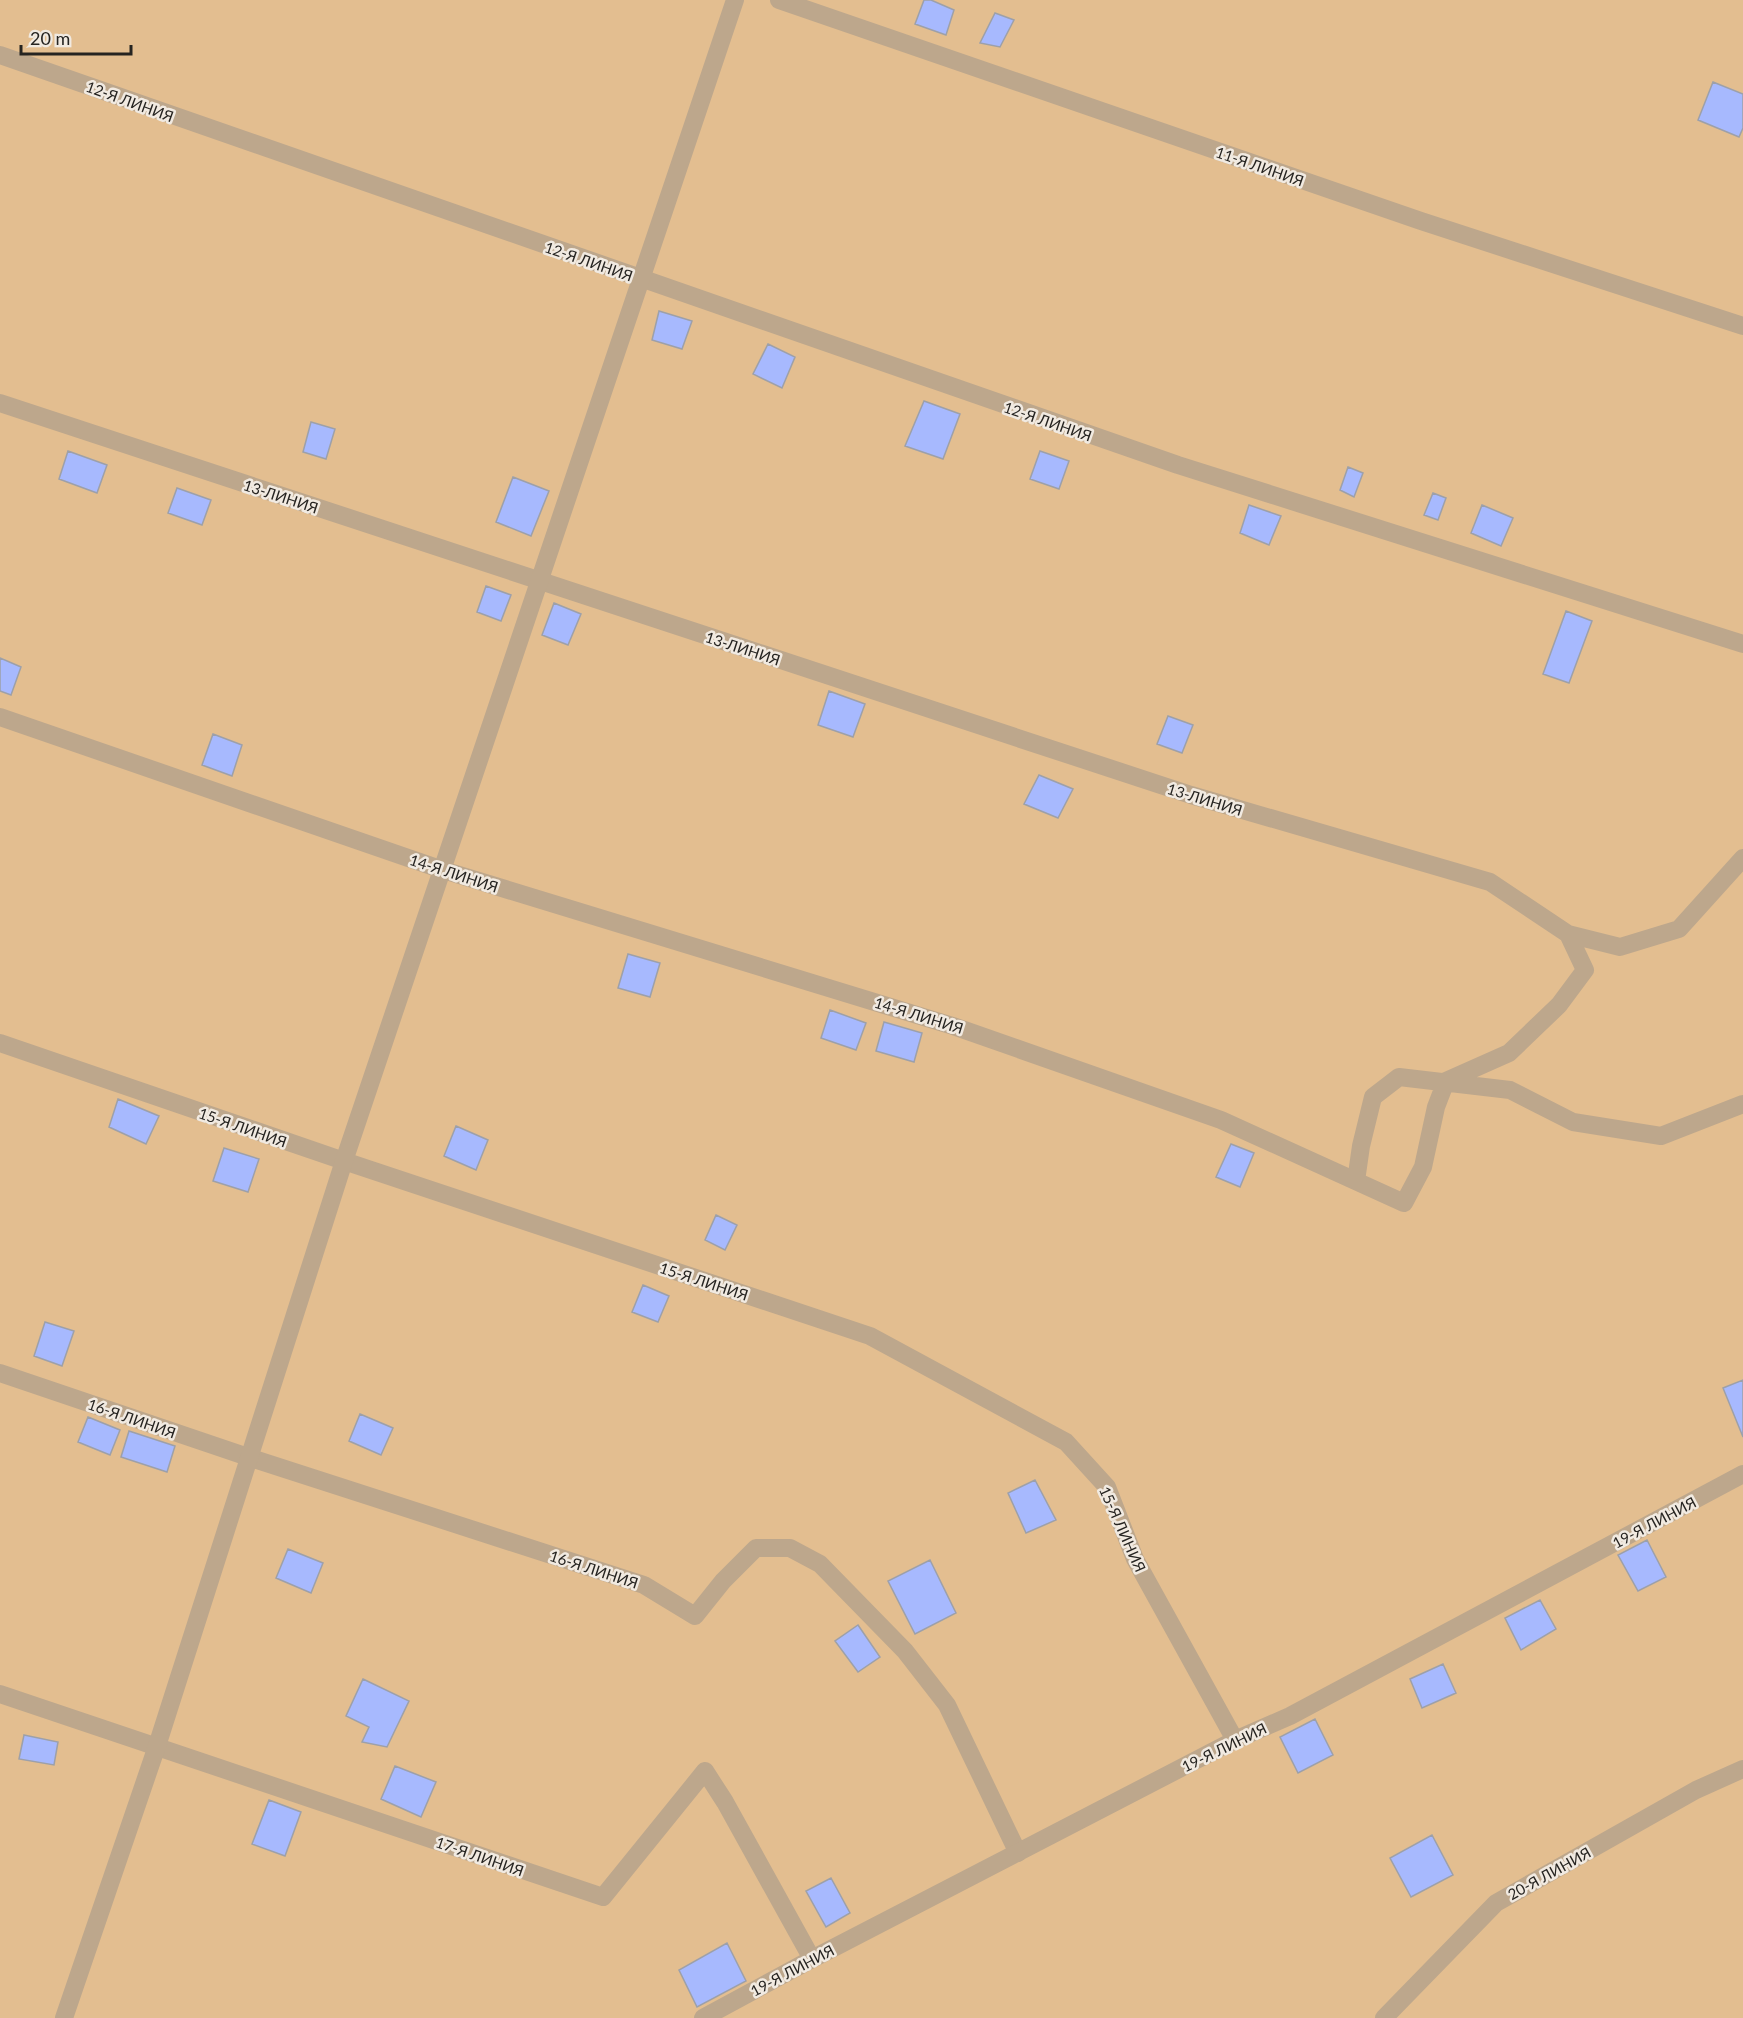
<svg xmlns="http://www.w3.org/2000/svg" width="1743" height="2018" viewBox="0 0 1743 2018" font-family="Lato,sans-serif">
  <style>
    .green { fill: #e3be90 }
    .building { fill: #a7b9fe; stroke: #9da0a9; stroke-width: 1.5 }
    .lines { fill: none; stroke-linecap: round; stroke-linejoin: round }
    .service { stroke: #bda78c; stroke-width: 18 }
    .minor { stroke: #bda78c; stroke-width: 18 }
    .labels { text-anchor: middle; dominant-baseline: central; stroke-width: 5; stroke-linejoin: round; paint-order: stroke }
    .street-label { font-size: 15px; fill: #262421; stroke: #f1eae1 }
  </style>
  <rect width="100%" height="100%" fill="#f1eae1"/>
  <path class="green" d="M0,0H1743V2018H0Z"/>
  <path class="building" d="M924,0H931L954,10L946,35L915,24Z
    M995,13L1014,20L1000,47L980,43Z
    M1713,82L1743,94V128L1739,137L1698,120Z
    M659,311L692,321L682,349L652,340Z
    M768,344L795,357L782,388L753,374Z
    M924,401L960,414L943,459L905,446Z
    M311,422L335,429L326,459L303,452Z
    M68,451L107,465L97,493L59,479Z
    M1040,451L1069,461L1059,489L1030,479Z
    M1348,467L1363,473L1354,497L1340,490Z
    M513,477L549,491L531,536L496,522Z
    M177,488L211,500L202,525L168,513Z
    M1433,493L1446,498L1438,520L1424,515Z
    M1249,505L1281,516L1269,545L1240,533Z
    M1482,505L1513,518L1501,546L1471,533Z
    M486,586L511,595L501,621L477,612Z
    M554,603L581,614L568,645L542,635Z
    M1566,611L1592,621L1569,683L1543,674Z
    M0,658L21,667L11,695L0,691Z
    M829,691L865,704L853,737L818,725Z
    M1168,716L1193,725L1182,753L1157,744Z
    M213,734L242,745L232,776L202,765Z
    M1039,775L1073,789L1058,818L1024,804Z
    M628,954L660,963L650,997L618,988Z
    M830,1010L866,1023L856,1050L821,1038Z
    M884,1022L922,1033L914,1062L876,1051Z
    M118,1099L159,1116L146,1144L109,1127Z
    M456,1126L488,1140L476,1170L444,1156Z
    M1231,1144L1254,1153L1240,1187L1216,1177Z
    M224,1148L259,1159L248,1192L213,1181Z
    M716,1215L737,1225L725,1250L705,1240Z
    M643,1285L669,1296L658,1322L632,1312Z
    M45,1322L74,1331L62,1366L34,1356Z
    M1743,1380V1437L1723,1388Z
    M360,1414L393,1428L381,1455L349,1441Z
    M88,1417L120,1430L110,1455L78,1442Z
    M129,1431L175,1446L167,1472L121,1457Z
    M1035,1480L1056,1520L1026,1533L1008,1493Z
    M1647,1540L1666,1577L1638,1591L1618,1555Z
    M288,1549L323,1563L311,1593L276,1578Z
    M930,1560L956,1613L915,1634L888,1581Z
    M1540,1600L1556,1629L1521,1650L1505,1618Z
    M858,1625L880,1657L858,1672L835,1641Z
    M1443,1664L1456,1693L1422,1708L1410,1679Z
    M363,1679L409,1701L387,1747L362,1742L369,1727L346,1716Z
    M1315,1719L1333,1755L1298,1773L1280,1737Z
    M24,1735L58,1742L54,1765L19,1759Z
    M395,1766L436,1782L421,1817L381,1799Z
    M269,1800L301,1812L285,1856L252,1844Z
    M1432,1835L1453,1875L1411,1897L1390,1858Z
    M831,1878L850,1913L826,1927L806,1891Z
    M727,1943L746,1981L697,2007L679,1970Z"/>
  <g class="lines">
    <path class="service" d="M779,0L1421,221L1743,326
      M0,55L1178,465L1743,644
      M0,403L1191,795L1490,882L1568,934L1585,970L1559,1005L1509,1053L1446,1081L1436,1107L1423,1167L1404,1203L1221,1120L953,1026L443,870L0,717
      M1568,934L1620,947L1679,929L1743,858
      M0,1043L344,1161L870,1336L1066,1442L1107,1487L1135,1559L1235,1740
      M1356,1181L1361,1146L1373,1097L1399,1077L1510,1090L1573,1122L1661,1136L1743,1104
      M0,1373L248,1457L644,1585L695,1616L723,1581L756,1548H790L820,1564L905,1651L947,1705L1018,1853
      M0,1694L603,1897L705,1771L725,1802L812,1959
      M1384,2018L1496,1903L1696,1790L1743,1769"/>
    <path class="minor" d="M64,2018L157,1746L344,1161L735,0
      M703,2018L812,1959L1235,1740L1290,1716L1743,1474"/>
  </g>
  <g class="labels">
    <g class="street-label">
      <text transform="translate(130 101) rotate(20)">12-Я ЛИНИЯ</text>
      <text transform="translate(1260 166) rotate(19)">11-Я ЛИНИЯ</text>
      <text transform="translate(589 261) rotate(19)">12-Я ЛИНИЯ</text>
      <text transform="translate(1048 421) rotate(19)">12-Я ЛИНИЯ</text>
      <text transform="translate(281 496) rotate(18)">13-ЛИНИЯ</text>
      <text transform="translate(743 648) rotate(18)">13-ЛИНИЯ</text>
      <text transform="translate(1205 799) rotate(17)">13-ЛИНИЯ</text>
      <text transform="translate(454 873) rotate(18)">14-Я ЛИНИЯ</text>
      <text transform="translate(919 1015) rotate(17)">14-Я ЛИНИЯ</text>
      <text transform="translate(243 1127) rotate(19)">15-Я ЛИНИЯ</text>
      <text transform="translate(704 1281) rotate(18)">15-Я ЛИНИЯ</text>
      <text transform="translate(132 1418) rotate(19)">16-Я ЛИНИЯ</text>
      <text transform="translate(1654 1522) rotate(-28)">19-Я ЛИНИЯ</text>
      <text transform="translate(1123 1529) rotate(66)">15-Я ЛИНИЯ</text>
      <text transform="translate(594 1569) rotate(18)">16-Я ЛИНИЯ</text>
      <text transform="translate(1224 1747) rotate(-26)">19-Я ЛИНИЯ</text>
      <text transform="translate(480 1856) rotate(19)">17-Я ЛИНИЯ</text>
      <text transform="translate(1549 1873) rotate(-29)">20-Я ЛИНИЯ</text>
      <text transform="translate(792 1970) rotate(-28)">19-Я ЛИНИЯ</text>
    </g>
  </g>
  <path d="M21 45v9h110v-9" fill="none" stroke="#262421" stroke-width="3"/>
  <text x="30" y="45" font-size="18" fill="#262421" stroke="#f1eae1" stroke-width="4.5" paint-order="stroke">20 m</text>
</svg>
